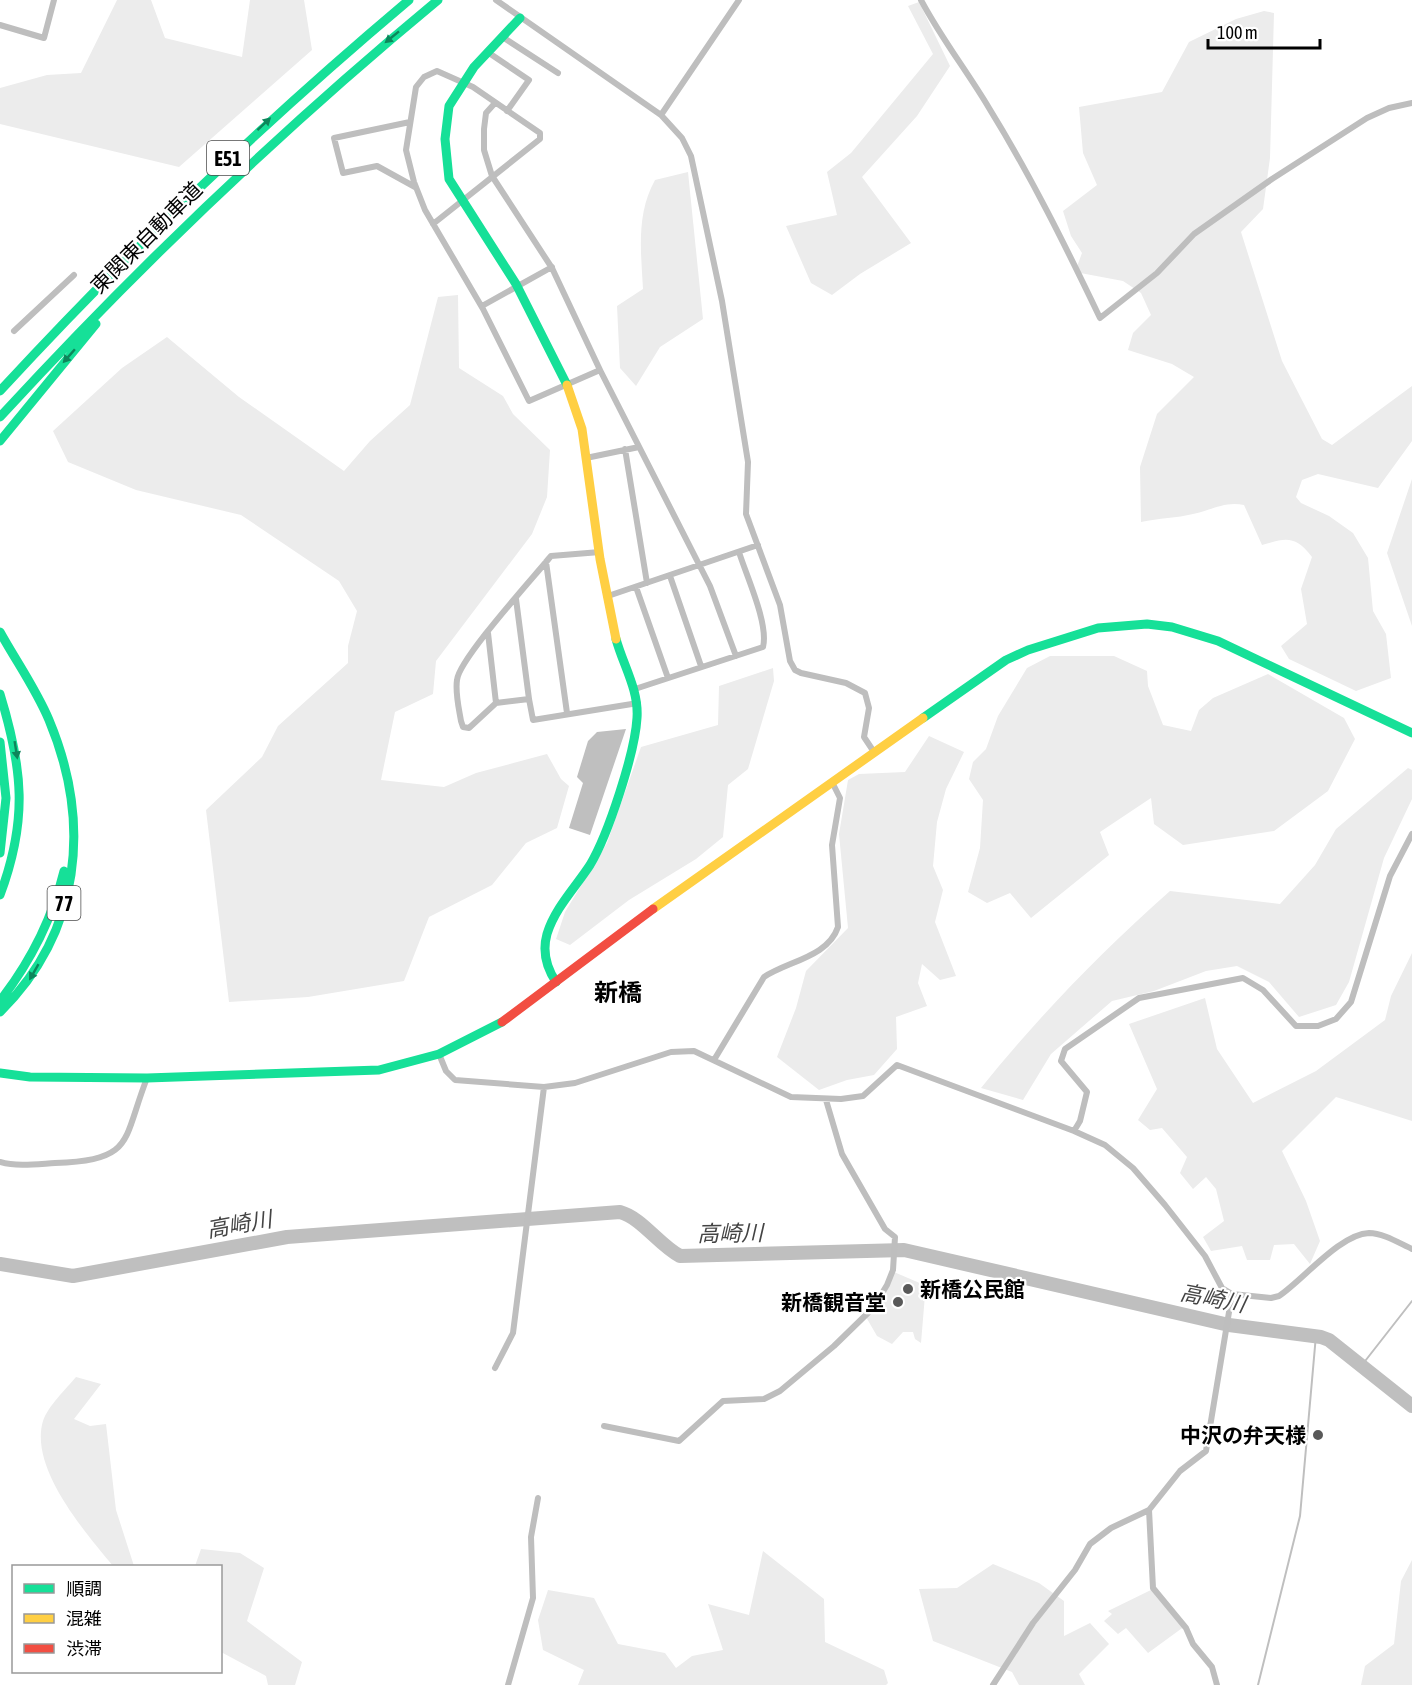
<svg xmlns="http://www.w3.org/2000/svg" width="1412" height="1685" viewBox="0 0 1412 1685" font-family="'Asap Condensed','Noto Sans JP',sans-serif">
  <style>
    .green { fill: #ececec }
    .water { fill: #bfbfbf }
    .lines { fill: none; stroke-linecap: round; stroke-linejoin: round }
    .stream { stroke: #bfbfbf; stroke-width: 2 }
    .river { stroke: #bfbfbf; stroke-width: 14 }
    .street { stroke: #bebebe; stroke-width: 6 }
    .fast { stroke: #16e098; stroke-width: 9 }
    .slow { stroke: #ffcf43; stroke-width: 9 }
    .jam { stroke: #f24e42; stroke-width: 9 }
    .oneway { fill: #0d865b }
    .poi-dot { fill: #595959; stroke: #fff; stroke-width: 2 }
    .labels { text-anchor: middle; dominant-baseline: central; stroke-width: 4.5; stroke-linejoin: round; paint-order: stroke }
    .shield { fill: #fff; stroke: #4c4c4c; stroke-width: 1.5 }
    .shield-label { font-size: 20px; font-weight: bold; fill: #000 }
    .street-label { font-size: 21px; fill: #000; stroke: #fff }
    .poi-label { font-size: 21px; font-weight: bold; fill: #000; stroke: #fff; text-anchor: end }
    .water-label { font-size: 22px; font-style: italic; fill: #444; stroke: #fff }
    .quarter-label { font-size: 24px; font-weight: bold; fill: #000; stroke: #fff }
  </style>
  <rect width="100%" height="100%" fill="#fff"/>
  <path class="green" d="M117,0H151L165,38L242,57L250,0H304L312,50L179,167L0,124V88L47,75L81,73Z
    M919,2L950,66L917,116L862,177L911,243L860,274L832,295L811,283L786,226L837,215L827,172L851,153L933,54L908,6Z
    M1264,11L1274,13L1270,158L1263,209L1241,232L1282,361L1322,439L1332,445L1412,386V441L1378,488L1318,474L1302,480L1296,497L1301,503L1329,516L1353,533L1368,558L1373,611L1386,634L1391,678L1356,691L1289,659L1281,646L1307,624L1301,589L1312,557C1295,535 1286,538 1262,545L1244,505C1225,501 1212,510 1193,514C1177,518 1159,518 1141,522L1140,467L1157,414L1194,377L1172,364L1128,350L1133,333L1151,315L1141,293L1123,281L1075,272L1082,253L1071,236L1063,211L1097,185L1083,153L1079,107L1162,92L1189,42L1236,19Z
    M688,172L703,319L660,347L636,386L620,368L617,306L643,289C641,252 636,214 655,180Z
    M458,295L459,368L503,396L513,414L550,450L547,497L532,534L436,661L433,694L395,712L381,780L444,787L476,773L547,754L561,779L569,786L557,828L526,843L492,885L429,917L404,981L308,997L229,1002L206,810L262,757L278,726L348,663V646L357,611L339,581L241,515L136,490L68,462L53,431L122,368L167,337L239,397L344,471L370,441L410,405L438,297Z
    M1412,479V626L1387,553Z
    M1050,656H1114L1147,671L1148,686L1163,725L1191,731L1199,710L1213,698L1268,674L1344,718L1355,739L1328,791L1274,831L1183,845L1154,824L1151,798L1100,832L1109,855L1031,918L1010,893L987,903L968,892L980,848L983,800L969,779L973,762L986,749L998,716L1027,668Z
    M773,668L774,681L748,769L728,785L723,837L696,859L629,900L570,945L556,939L565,912L607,843L641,747L718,725L719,686Z
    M929,736L964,752L946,789L937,822L933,866L943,890L935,922L956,976L940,980L922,964L918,983L927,1006L896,1017L897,1049L874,1075L847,1080L819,1090L777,1057L796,1008L806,971L848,928L839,834L848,780L859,774L905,772Z
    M1408,768L1412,770V799L1384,858L1349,982L1336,1005L1299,1017L1269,982L1237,966L1206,971L1154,991L1112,1001L1051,1054L1023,1100L981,1088C1039,1016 1101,952 1170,891L1280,904L1315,865L1336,829Z
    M1412,953V1121L1336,1097L1282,1151L1306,1201L1320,1241L1310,1264L1294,1244L1274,1245L1270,1260H1247L1242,1246L1211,1251L1203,1237L1224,1221L1216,1189L1206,1177L1193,1189L1180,1173L1187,1157L1162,1128L1150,1130L1138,1120L1157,1089L1129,1024L1205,998L1217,1049L1253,1103L1316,1071L1385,1020L1391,996Z
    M894,1272L922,1284L925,1295L921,1343L915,1339L913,1332H903L892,1344L877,1336L866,1317Z
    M76,1377L101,1384L74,1419L90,1426L106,1424L116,1510L134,1566H113C85,1532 29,1468 43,1421C48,1406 66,1389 76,1377Z
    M201,1549L240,1553L264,1568L247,1621L302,1662L295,1685H268L266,1676L221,1652L220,1566H195Z
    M763,1551L824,1599L825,1642L884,1670L888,1683L886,1685H578L584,1670L543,1650L538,1620L548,1590L594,1598L618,1644L665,1653L676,1668L692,1656L723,1650L708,1604L749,1615Z
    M1412,1560V1685H1361L1365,1666L1394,1644L1401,1581Z
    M993,1564L1039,1583L1064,1601V1636L1090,1623L1109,1644L1079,1674L1085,1685H1019L1012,1672L933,1641L919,1589L957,1588Z
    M1153,1589L1185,1626L1148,1653L1126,1628L1118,1634L1104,1621L1112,1614L1108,1611Z"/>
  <path class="water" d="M626,729L590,835L569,828L583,783L577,777L588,741L597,732Z"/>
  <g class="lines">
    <path class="stream" d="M1362,1365L1412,1301
      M1258,1685L1300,1516L1316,1335"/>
    <path class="river" d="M0,1264L73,1276L287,1237L620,1212C642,1218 659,1245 680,1256L904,1250L1229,1325L1321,1337L1329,1340L1412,1406"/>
    <path class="street" d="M496,0L661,115L682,138L691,156L722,301L748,462L746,514L780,605L790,661L795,670L801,673L846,683L865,693L869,708L864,737L874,752
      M921,0C941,38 967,71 989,108C1031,176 1066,247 1100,318L1157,273L1194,234L1272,179L1367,118L1389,108L1412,103
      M0,25L44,38L54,0
      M504,38L558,73
      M489,53L529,80L507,111
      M495,103L486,113L484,129V150L492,176L552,268L600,370L710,586L736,656
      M661,115L739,0
      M410,122L334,138L343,173L377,166L415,187
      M433,224L540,139V133L473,87L437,71L424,77L416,87L406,150L414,182L425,210L483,309L529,401L600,370
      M482,306L552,267
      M14,331L74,275
      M625,449L647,583
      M586,458L639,447
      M600,552L551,556C534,577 459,659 457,680C455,693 459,709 461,721L463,727L469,728L496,703L529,699L533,720L638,703
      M546,562L567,713
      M670,576L701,666
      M636,587L668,678
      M608,596L758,545
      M516,599L529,699
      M488,633L496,703
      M635,689L763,647C769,624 746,575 739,552
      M439,1054L446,1071L455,1080L544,1087L575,1083L671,1052L694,1051L791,1097L841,1099L863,1096L897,1065L1074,1131L1105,1145L1133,1168L1165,1205L1205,1256L1222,1288L1232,1294L1271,1298L1279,1296C1303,1280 1340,1234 1369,1233C1383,1233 1399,1243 1412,1249
      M714,1060L764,977C788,961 828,957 838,927L832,845L840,798L833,784
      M1074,1131L1080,1121L1087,1092L1061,1061L1065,1049L1139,998L1243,978L1263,990L1296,1026H1318L1336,1019L1351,1002L1390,876L1412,834
      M0,1162C17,1167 38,1164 55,1163C135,1160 122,1142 147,1078
      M495,1368L513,1333L544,1087
      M604,1426L679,1441L723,1401L764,1399L780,1391L834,1346L873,1308L887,1285L893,1270L895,1237L885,1229L842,1154L826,1100
      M1149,1510L1153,1588L1186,1628L1193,1644L1212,1667L1217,1685
      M508,1685L533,1598L531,1537L538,1498
      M993,1685L1033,1623L1075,1570L1090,1544L1111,1528L1149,1510L1180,1471L1206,1451L1232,1294"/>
    <path class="fast" d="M520,18L474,67L449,106L445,139L449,179L516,284L567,385
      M0,391C128,252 264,122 409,0
      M0,417C137,268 282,129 438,0
      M0,441L96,324
      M0,632C16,661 36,689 49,720C92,823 81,932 0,1012
      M0,694C23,769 28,820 0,895
      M923,718L1006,660L1028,650L1098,628L1147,624L1172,627L1218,641L1412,733
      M0,742L6,798L0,853
      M556,982C546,967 542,952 547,934C555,908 575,888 590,865C608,835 635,753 637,718C639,690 623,665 616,639
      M0,1001C31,961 52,920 64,871
      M0,1073L30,1077L147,1078L379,1070L439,1054L502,1022"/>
    <path class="slow" d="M567,385L582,429L600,559L616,639
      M653,909L923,718"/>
    <path class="jam" d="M502,1022L653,909"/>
  </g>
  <defs><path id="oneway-solid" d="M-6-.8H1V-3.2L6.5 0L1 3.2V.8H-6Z" transform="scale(1.5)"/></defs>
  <g class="oneway">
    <use href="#oneway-solid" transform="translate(392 37) rotate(141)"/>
    <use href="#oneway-solid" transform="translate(264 124) rotate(-43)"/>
    <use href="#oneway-solid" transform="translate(69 356) rotate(131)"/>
    <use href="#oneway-solid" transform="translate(16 750) rotate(81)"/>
    <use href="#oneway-solid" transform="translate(34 972) rotate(120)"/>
  </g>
  <g class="poi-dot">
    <circle cx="908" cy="1289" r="6"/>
    <circle cx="898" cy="1302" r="6"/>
    <circle cx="1318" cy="1435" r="6"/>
  </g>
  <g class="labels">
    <g class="shield">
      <rect x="207" y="141" width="42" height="34" rx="4.5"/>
      <rect x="47.5" y="886" width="33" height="34" rx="4.5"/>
    </g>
    <g class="shield-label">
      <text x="228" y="158">E51</text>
      <text x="64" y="903">77</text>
    </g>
    <g class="street-label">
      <text transform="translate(146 237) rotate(-45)">東関東自動車道</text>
    </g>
    <g class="poi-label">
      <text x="920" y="1289" text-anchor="start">新橋公民館</text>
      <text x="886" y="1302">新橋観音堂</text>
      <text x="1306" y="1435">中沢の弁天様</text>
    </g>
    <g class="water-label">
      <text transform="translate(239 1224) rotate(-10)">高崎川</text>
      <text transform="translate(730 1233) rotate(-1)">高崎川</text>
      <text transform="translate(1213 1298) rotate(11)">高崎川</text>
    </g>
    <g class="quarter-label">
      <text x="618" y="992">新橋</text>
    </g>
  </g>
  <rect x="12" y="1565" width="210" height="108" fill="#ffffff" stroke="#999999" stroke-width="1.5"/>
  <rect x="24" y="1584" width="30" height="9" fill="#16e098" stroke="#999999" stroke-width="1.5"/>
  <text x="66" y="1595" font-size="18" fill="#000000">順調</text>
  <rect x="24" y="1614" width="30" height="9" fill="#ffcf43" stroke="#999999" stroke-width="1.5"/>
  <text x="66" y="1625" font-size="18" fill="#000000">混雑</text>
  <rect x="24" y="1644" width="30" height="9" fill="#f24e42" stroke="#999999" stroke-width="1.5"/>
  <text x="66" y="1655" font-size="18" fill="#000000">渋滞</text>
  <path d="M1208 39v9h112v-9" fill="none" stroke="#000000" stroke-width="3"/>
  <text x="1217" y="39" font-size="18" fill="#000000" stroke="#ffffff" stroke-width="4.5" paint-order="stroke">100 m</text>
</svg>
